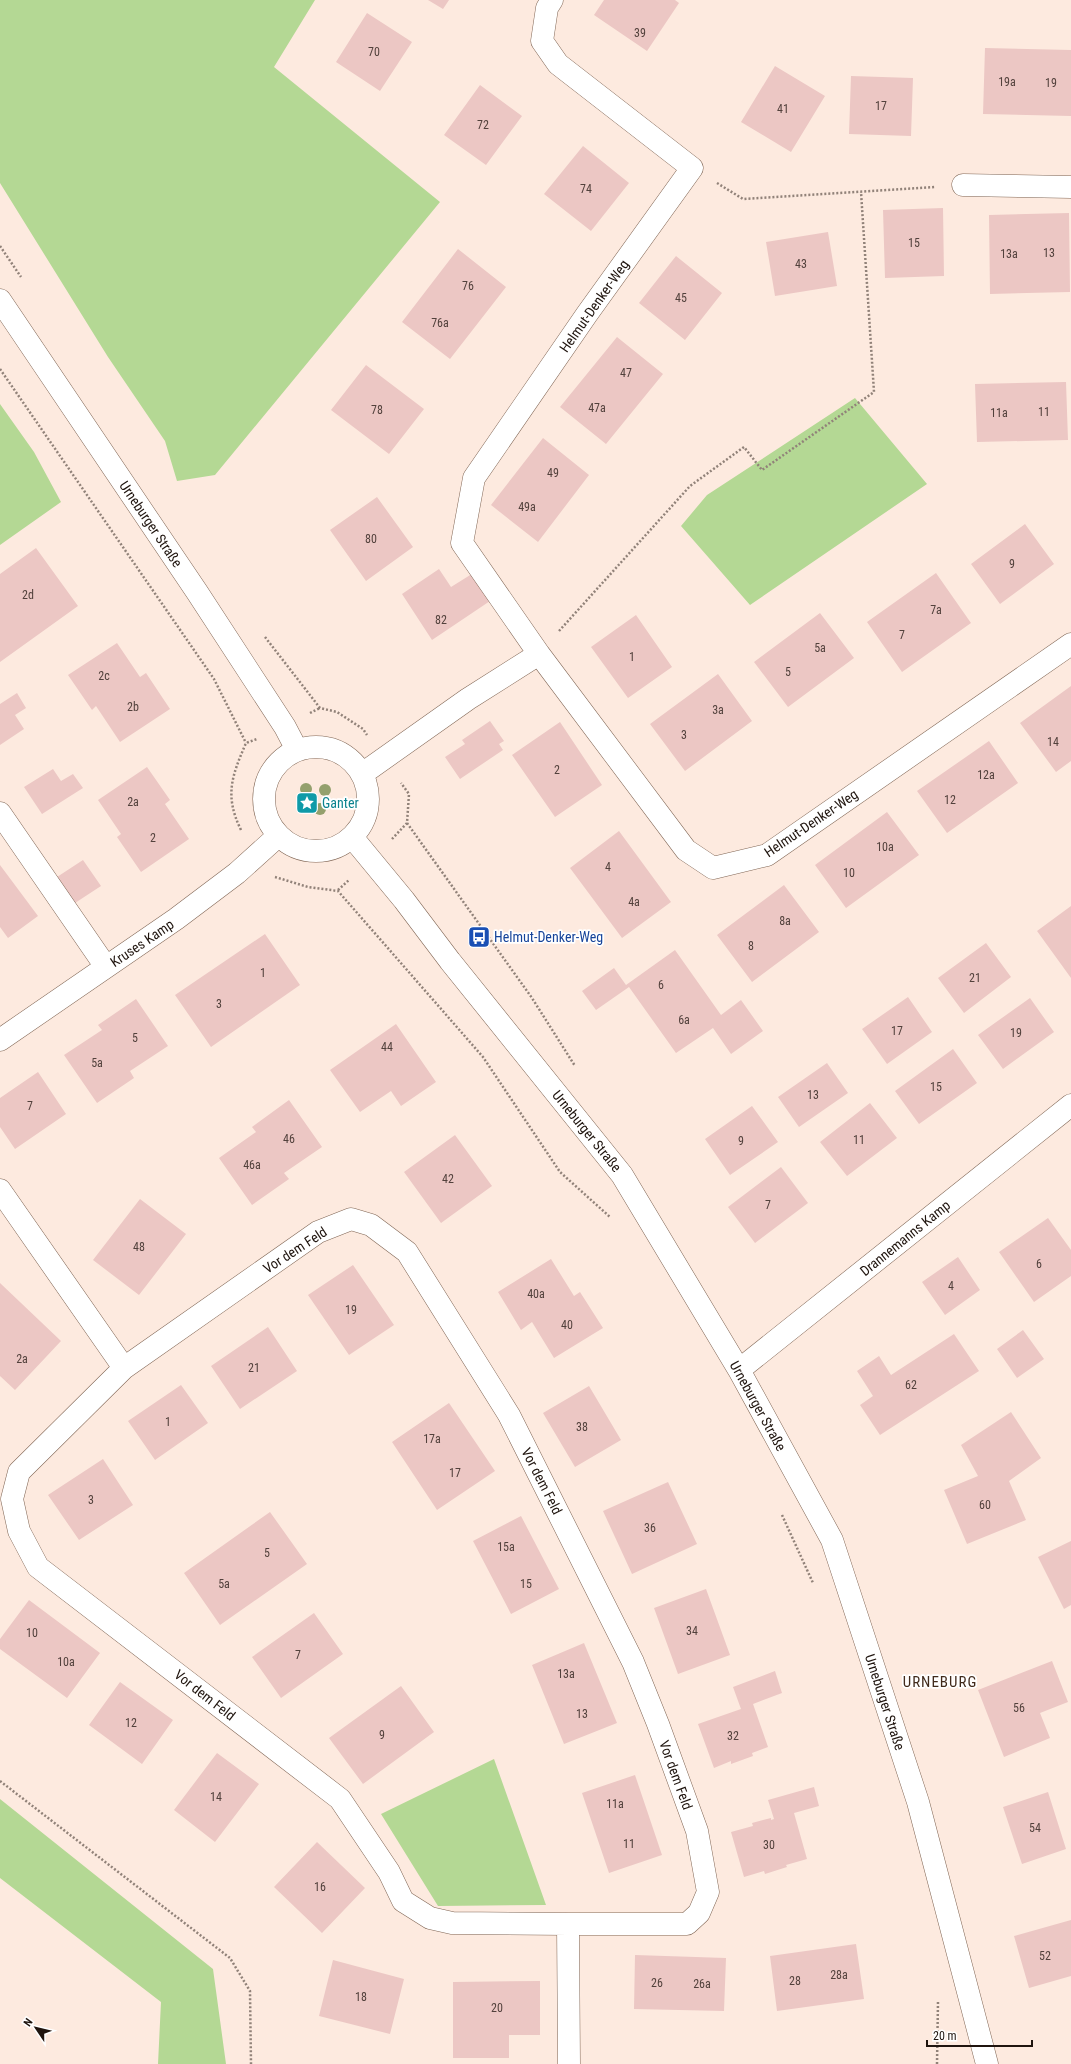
<svg xmlns="http://www.w3.org/2000/svg" width="1071" height="2064" viewBox="0 0 1071 2064" font-family="'Roboto Condensed',sans-serif">
  <style>
    .green { fill: #b4d894 }
    .building { fill: #ecc7c4 }
    .lines { fill: none; stroke-linecap: round; stroke-linejoin: round }
    .minor-casing { stroke: #806655; stroke-width: 23 }
    .path { stroke: #918279; stroke-width: 2.5; stroke-dasharray: 2 2; stroke-linecap: butt }
    .minor { stroke: #fff; stroke-width: 22 }
    .tree { fill: #94a06d }
    .labels { text-anchor: middle; dominant-baseline: central; stroke-width: 3.5; stroke-linejoin: round; paint-order: stroke }
    .number-label { font-size: 12px; fill: #52413c }
    .street-label { font-size: 14px; fill: #1f140e; stroke: #fff }
    .culture-label { font-size: 14px; fill: #0d838f; stroke: #fff; text-anchor: start }
    .transit-label { font-size: 14px; fill: #164399; stroke: #fff; text-anchor: start }
    .neighbourhood-label { font-size: 15px; letter-spacing: 1px; fill: #412a1b; stroke: #fff }
  </style>
  <rect width="100%" height="100%" fill="#fdeadf"/>
  <path class="green" d="M0,0H315L274,67L440,202L215,475L177,481L165,441L108,357L0,183Z
    M855,398L927,484L750,605L681,526L707,495Z
    M0,404L34,452L61,502L0,545Z
    M494,1759L546,1905L438,1906L381,1814Z
    M0,1799L213,1969L226,2064H158L161,2002L0,1878Z"/>
  <path class="building" d="M428,0H449L443,9Z
    M604,0H675L679,3L647,51L594,15Z
    M367,13L412,42L380,91L336,62Z
    M985,48L1071,50V116L983,114Z
    M775,66L825,96L791,152L741,122Z
    M851,76L913,78L911,136L849,134Z
    M480,85L522,116L486,165L444,135Z
    M583,146L629,183L591,231L544,194Z
    M943,208L944,276L885,278L883,210Z
    M1069,213L1070,292L990,294L989,215Z
    M828,232L837,286L775,296L766,242Z
    M458,249L506,287L450,359L402,322Z
    M676,256L722,293L685,340L639,303Z
    M617,337L663,374L606,444L560,407Z
    M366,365L424,409L389,454L331,410Z
    M1066,382L1068,440L977,442L975,384Z
    M543,438L589,475L538,542L491,505Z
    M377,497L413,547L366,581L330,530Z
    M1025,524L1054,564L1000,604L971,564Z
    M36,548L78,606L0,662V574Z
    M439,569L451,587L475,572L493,599L432,640L402,594Z
    M936,573L971,623L902,672L867,622Z
    M820,613L854,658L788,707L754,662Z
    M636,615L672,667L628,698L591,647Z
    M117,643L140,677L146,673L170,709L120,742L96,706L92,710L68,675Z
    M718,674L752,721L685,771L650,724Z
    M1071,686V761L1056,772L1020,723Z
    M17,693L26,708L15,715L24,729L0,745V704Z
    M490,721L504,741L499,744L503,750L460,779L445,757L465,744L462,740Z
    M560,722L602,785L555,817L512,755Z
    M989,741L1018,783L947,833L917,791Z
    M147,767L170,800L165,804L189,839L141,872L117,837L121,834L98,800Z
    M53,769L61,781L73,774L83,788L42,814L24,787Z
    M887,812L919,855L846,908L815,865Z
    M619,831L671,902L622,938L570,868Z
    M83,860L101,886L75,903L57,877Z
    M0,865L38,916L8,938L0,927Z
    M784,885L819,932L752,982L717,935Z
    M1071,906V978L1037,931Z
    M265,934L300,985L211,1047L175,995Z
    M986,943L1011,977L964,1013L938,978Z
    M675,950L721,1015L741,1000L763,1031L731,1054L713,1028L676,1053L629,987L596,1010L582,991L614,968L626,985Z
    M908,997L932,1032L887,1064L862,1029Z
    M1030,998L1054,1032L1003,1069L978,1035Z
    M136,999L168,1046L130,1071L134,1078L97,1103L64,1055L102,1030L98,1025Z
    M396,1024L436,1082L401,1106L391,1091L360,1112L330,1070Z
    M953,1049L977,1083L919,1124L895,1091Z
    M827,1063L848,1093L799,1127L778,1097Z
    M38,1072L66,1114L15,1149L0,1127V1098Z
    M289,1100L322,1147L284,1173L289,1179L252,1205L219,1158L256,1132L252,1127Z
    M870,1103L897,1138L847,1176L820,1142Z
    M752,1106L778,1142L730,1175L705,1139Z
    M455,1135L492,1186L441,1223L404,1172Z
    M781,1167L808,1203L755,1243L728,1207Z
    M140,1199L186,1234L139,1295L93,1260Z
    M1048,1218L1071,1250V1276L1034,1302L999,1252Z
    M958,1257L980,1290L945,1315L922,1282Z
    M551,1259L574,1296L580,1292L603,1328L554,1358L532,1322L521,1330L498,1292Z
    M353,1265L394,1325L349,1355L308,1295Z
    M0,1283L61,1341L15,1390L0,1376Z
    M268,1327L297,1371L240,1409L211,1366Z
    M1023,1330L1044,1359L1017,1378L997,1349Z
    M954,1334L979,1371L880,1435L860,1405L873,1396L857,1371L879,1356L891,1375Z
    M181,1385L208,1423L155,1460L128,1421Z
    M589,1386L621,1440L575,1467L543,1413Z
    M449,1403L495,1471L437,1510L392,1442Z
    M1011,1412L1041,1458L1009,1481L1026,1520L967,1544L944,1490L978,1476L961,1445Z
    M103,1459L133,1505L79,1540L48,1495Z
    M668,1482L697,1544L632,1574L603,1511Z
    M270,1512L307,1564L220,1625L184,1573Z
    M521,1516L559,1589L511,1614L473,1541Z
    M1071,1541V1605L1064,1609L1038,1557Z
    M706,1589L730,1655L678,1674L654,1608Z
    M29,1600L100,1653L67,1698L0,1649V1639Z
    M314,1613L343,1654L281,1698L252,1657Z
    M584,1643L617,1723L564,1744L532,1665Z
    M1052,1661L1068,1702L1040,1713L1050,1738L1004,1757L978,1690Z
    M775,1671L782,1693L753,1704L768,1747L752,1753L753,1756L731,1764V1761L714,1768L698,1724L741,1709L733,1687Z
    M120,1682L173,1720L142,1764L89,1725Z
    M401,1686L434,1732L363,1784L329,1738Z
    M217,1753L259,1784L215,1842L174,1810Z
    M635,1775L662,1855L609,1873L582,1793Z
    M814,1787L819,1806L794,1813L807,1859L786,1865L787,1867L765,1874L764,1871L744,1877L731,1832L753,1826L752,1823L771,1818V1820L774,1819L768,1800Z
    M1048,1792L1066,1849L1022,1864L1003,1807Z
    M317,1842L365,1888L322,1933L274,1887Z
    M1071,1920V1976L1029,1988L1014,1936Z
    M856,1944L864,1999L777,2011L770,1956Z
    M635,1955L726,1958L724,2011L634,2009Z
    M333,1960L404,1979L390,2034L319,2016Z
    M540,1981V2035H509V2058H453V1982Z"/>
  <g class="lines">
    <g class="minor-casing">
      <path id="minor" d="M963,185L1071,187
        M0,300L197,592L285,727L297,750
        M539,654L462,543L474,478L587,314L692,168L558,64L542,41L547,8L552,0
        M264 799a52 52 0 1 1 104 0a52 52 0 1 1-104 0Z
        M362,774L468,699L539,654L686,850L713,868L767,855L1071,644
        M0,813L106,967
        M352,837L404,900L450,961L622,1175L739,1370L832,1540L918,1802L987,2064
        M0,1040L176,919L237,873L278,836
        M0,1190L124,1368L318,1232L351,1219L371,1225L407,1252L509,1415L633,1662L658,1724L697,1831L708,1892L699,1913L687,1924H568L569,2064
        M124,1368L19,1472L12,1499L19,1531L38,1567L340,1799L389,1872L403,1901L430,1918L452,1923L568,1924
        M739,1370L1071,1105"/>
    </g>
    <path class="path" d="M717,183L743,199L935,187
      M0,246L21,277
      M0,369L214,679L246,743
      M559,631L690,486L744,447L762,470L874,392L861,192
      M265,637L320,708L337,712L363,729L367,735
      M310,713L320,708
      M407,823L532,998L575,1066
      M241,830C224,795 232,776 246,743L257,739
      M392,839L407,823L409,794L401,783
      M275,877L308,887L338,891L483,1057L560,1172L610,1217
      M338,890L349,880
      M782,1515L813,1583
      M0,1781L230,1958L250,1991L251,2064
      M937,2064L938,2001"/>
    <use href="#minor" class="minor"/>
  </g>
  <g class="tree">
    <circle cx="306" cy="789" r="6"/>
    <circle cx="325" cy="790" r="6"/>
    <circle cx="320" cy="809" r="6"/>
  </g>
  <defs>
    <g id="sight-square" transform="scale(1.15)"><rect x="-9" y="-9" width="18" height="18" rx="4" fill="#0f9aa8" stroke="#fff"/><path d="M0-6L1.8-2.2L6-1.7L2.9 1.2L3.7 5.4L0 3.3L-3.7 5.4L-2.9 1.2L-6-1.7L-1.8-2.2Z" fill="#fff"/></g>
    <g id="bus-square" transform="scale(1.15)"><rect x="-9" y="-9" width="18" height="18" rx="4" fill="#1a4fb4" stroke="#fff"/><path d="M-5-6H5V4H4V6H2V4H-2V6H-4V4H-5ZM-3.5-4V0h7V-4ZM-3.5 1.2v1.5H-2V1.2ZM2 1.2v1.5H3.5V1.2Z" fill="#fff"/></g>
  </defs>
  <g fill-rule="evenodd">
    <use href="#sight-square" x="307" y="803"/>
    <use href="#bus-square" x="479" y="937"/>
  </g>
  <g class="labels">
    <g class="number-label">
      <text x="640" y="33">39</text>
      <text x="374" y="52">70</text>
      <text x="1007" y="82">19a</text>
      <text x="1051" y="83">19</text>
      <text x="881" y="106">17</text>
      <text x="783" y="109">41</text>
      <text x="483" y="125">72</text>
      <text x="586" y="189">74</text>
      <text x="914" y="243">15</text>
      <text x="1049" y="253">13</text>
      <text x="1009" y="254">13a</text>
      <text x="801" y="264">43</text>
      <text x="468" y="286">76</text>
      <text x="681" y="298">45</text>
      <text x="440" y="323">76a</text>
      <text x="626" y="373">47</text>
      <text x="597" y="408">47a</text>
      <text x="377" y="410">78</text>
      <text x="1044" y="412">11</text>
      <text x="999" y="413">11a</text>
      <text x="553" y="473">49</text>
      <text x="527" y="507">49a</text>
      <text x="371" y="539">80</text>
      <text x="1012" y="564">9</text>
      <text x="28" y="595">2d</text>
      <text x="936" y="610">7a</text>
      <text x="441" y="620">82</text>
      <text x="902" y="635">7</text>
      <text x="820" y="648">5a</text>
      <text x="632" y="657">1</text>
      <text x="788" y="672">5</text>
      <text x="104" y="676">2c</text>
      <text x="133" y="707">2b</text>
      <text x="718" y="710">3a</text>
      <text x="684" y="735">3</text>
      <text x="1053" y="742">14</text>
      <text x="557" y="770">2</text>
      <text x="986" y="775">12a</text>
      <text x="950" y="800">12</text>
      <text x="133" y="802">2a</text>
      <text x="153" y="838">2</text>
      <text x="885" y="847">10a</text>
      <text x="608" y="867">4</text>
      <text x="849" y="873">10</text>
      <text x="634" y="902">4a</text>
      <text x="785" y="921">8a</text>
      <text x="751" y="946">8</text>
      <text x="263" y="973">1</text>
      <text x="975" y="978">21</text>
      <text x="661" y="985">6</text>
      <text x="219" y="1004">3</text>
      <text x="684" y="1020">6a</text>
      <text x="897" y="1031">17</text>
      <text x="1016" y="1033">19</text>
      <text x="135" y="1038">5</text>
      <text x="387" y="1047">44</text>
      <text x="97" y="1063">5a</text>
      <text x="936" y="1087">15</text>
      <text x="813" y="1095">13</text>
      <text x="30" y="1106">7</text>
      <text x="289" y="1139">46</text>
      <text x="859" y="1140">11</text>
      <text x="741" y="1141">9</text>
      <text x="252" y="1165">46a</text>
      <text x="448" y="1179">42</text>
      <text x="768" y="1205">7</text>
      <text x="139" y="1247">48</text>
      <text x="1039" y="1264">6</text>
      <text x="951" y="1286">4</text>
      <text x="536" y="1294">40a</text>
      <text x="351" y="1310">19</text>
      <text x="567" y="1325">40</text>
      <text x="22" y="1359">2a</text>
      <text x="254" y="1368">21</text>
      <text x="911" y="1385">62</text>
      <text x="168" y="1422">1</text>
      <text x="582" y="1427">38</text>
      <text x="432" y="1439">17a</text>
      <text x="455" y="1473">17</text>
      <text x="91" y="1500">3</text>
      <text x="985" y="1505">60</text>
      <text x="650" y="1528">36</text>
      <text x="506" y="1547">15a</text>
      <text x="267" y="1553">5</text>
      <text x="224" y="1584">5a</text>
      <text x="526" y="1584">15</text>
      <text x="692" y="1631">34</text>
      <text x="32" y="1633">10</text>
      <text x="298" y="1655">7</text>
      <text x="66" y="1662">10a</text>
      <text x="566" y="1674">13a</text>
      <text x="1019" y="1708">56</text>
      <text x="582" y="1714">13</text>
      <text x="131" y="1723">12</text>
      <text x="382" y="1735">9</text>
      <text x="733" y="1736">32</text>
      <text x="216" y="1797">14</text>
      <text x="615" y="1804">11a</text>
      <text x="1035" y="1828">54</text>
      <text x="629" y="1844">11</text>
      <text x="769" y="1845">30</text>
      <text x="320" y="1887">16</text>
      <text x="1045" y="1956">52</text>
      <text x="839" y="1975">28a</text>
      <text x="795" y="1981">28</text>
      <text x="657" y="1983">26</text>
      <text x="702" y="1984">26a</text>
      <text x="361" y="1997">18</text>
      <text x="497" y="2008">20</text>
    </g>
    <g class="street-label">
      <text transform="translate(594 306) rotate(-55)">Helmut-Denker-Weg</text>
      <text transform="translate(151 524) rotate(56)">Urneburger Straße</text>
      <text transform="translate(811 823) rotate(-34)">Helmut-Denker-Weg</text>
      <text transform="translate(142 943) rotate(-34)">Kruses Kamp</text>
      <text transform="translate(587 1131) rotate(51)">Urneburger Straße</text>
      <text transform="translate(905 1238) rotate(-39)">Drannemanns Kamp</text>
      <text transform="translate(295 1250) rotate(-33)">Vor dem Feld</text>
      <text transform="translate(758 1406) rotate(61)">Urneburger Straße</text>
      <text transform="translate(542 1481) rotate(63)">Vor dem Feld</text>
      <text transform="translate(205 1695) rotate(38)">Vor dem Feld</text>
      <text transform="translate(885 1702) rotate(72)">Urneburger Straße</text>
      <text transform="translate(676 1775) rotate(70)">Vor dem Feld</text>
    </g>
    <g class="culture-label">
      <text x="322" y="803">Ganter</text>
    </g>
    <g class="transit-label">
      <text x="494" y="937">Helmut-Denker-Weg</text>
    </g>
    <g class="neighbourhood-label">
      <text x="940" y="1682">URNEBURG</text>
    </g>
  </g>
  <g transform="translate(36 2028) rotate(305)" stroke="#ffffff" stroke-width="3" paint-order="stroke">
  <path d="M0-3L7 15L0 10L-7 15Z" fill="#1f140e"/>
  <text y="-6" font-size="11" font-weight="bold" text-anchor="middle" fill="#1f140e">N</text>
  </g>
  <path d="M927 2040v6h105v-6" fill="none" stroke="#1f140e" stroke-width="2"/>
  <text x="933" y="2040" font-size="12" fill="#1f140e" stroke="#ffffff" stroke-width="3" paint-order="stroke">20 m</text>
</svg>
